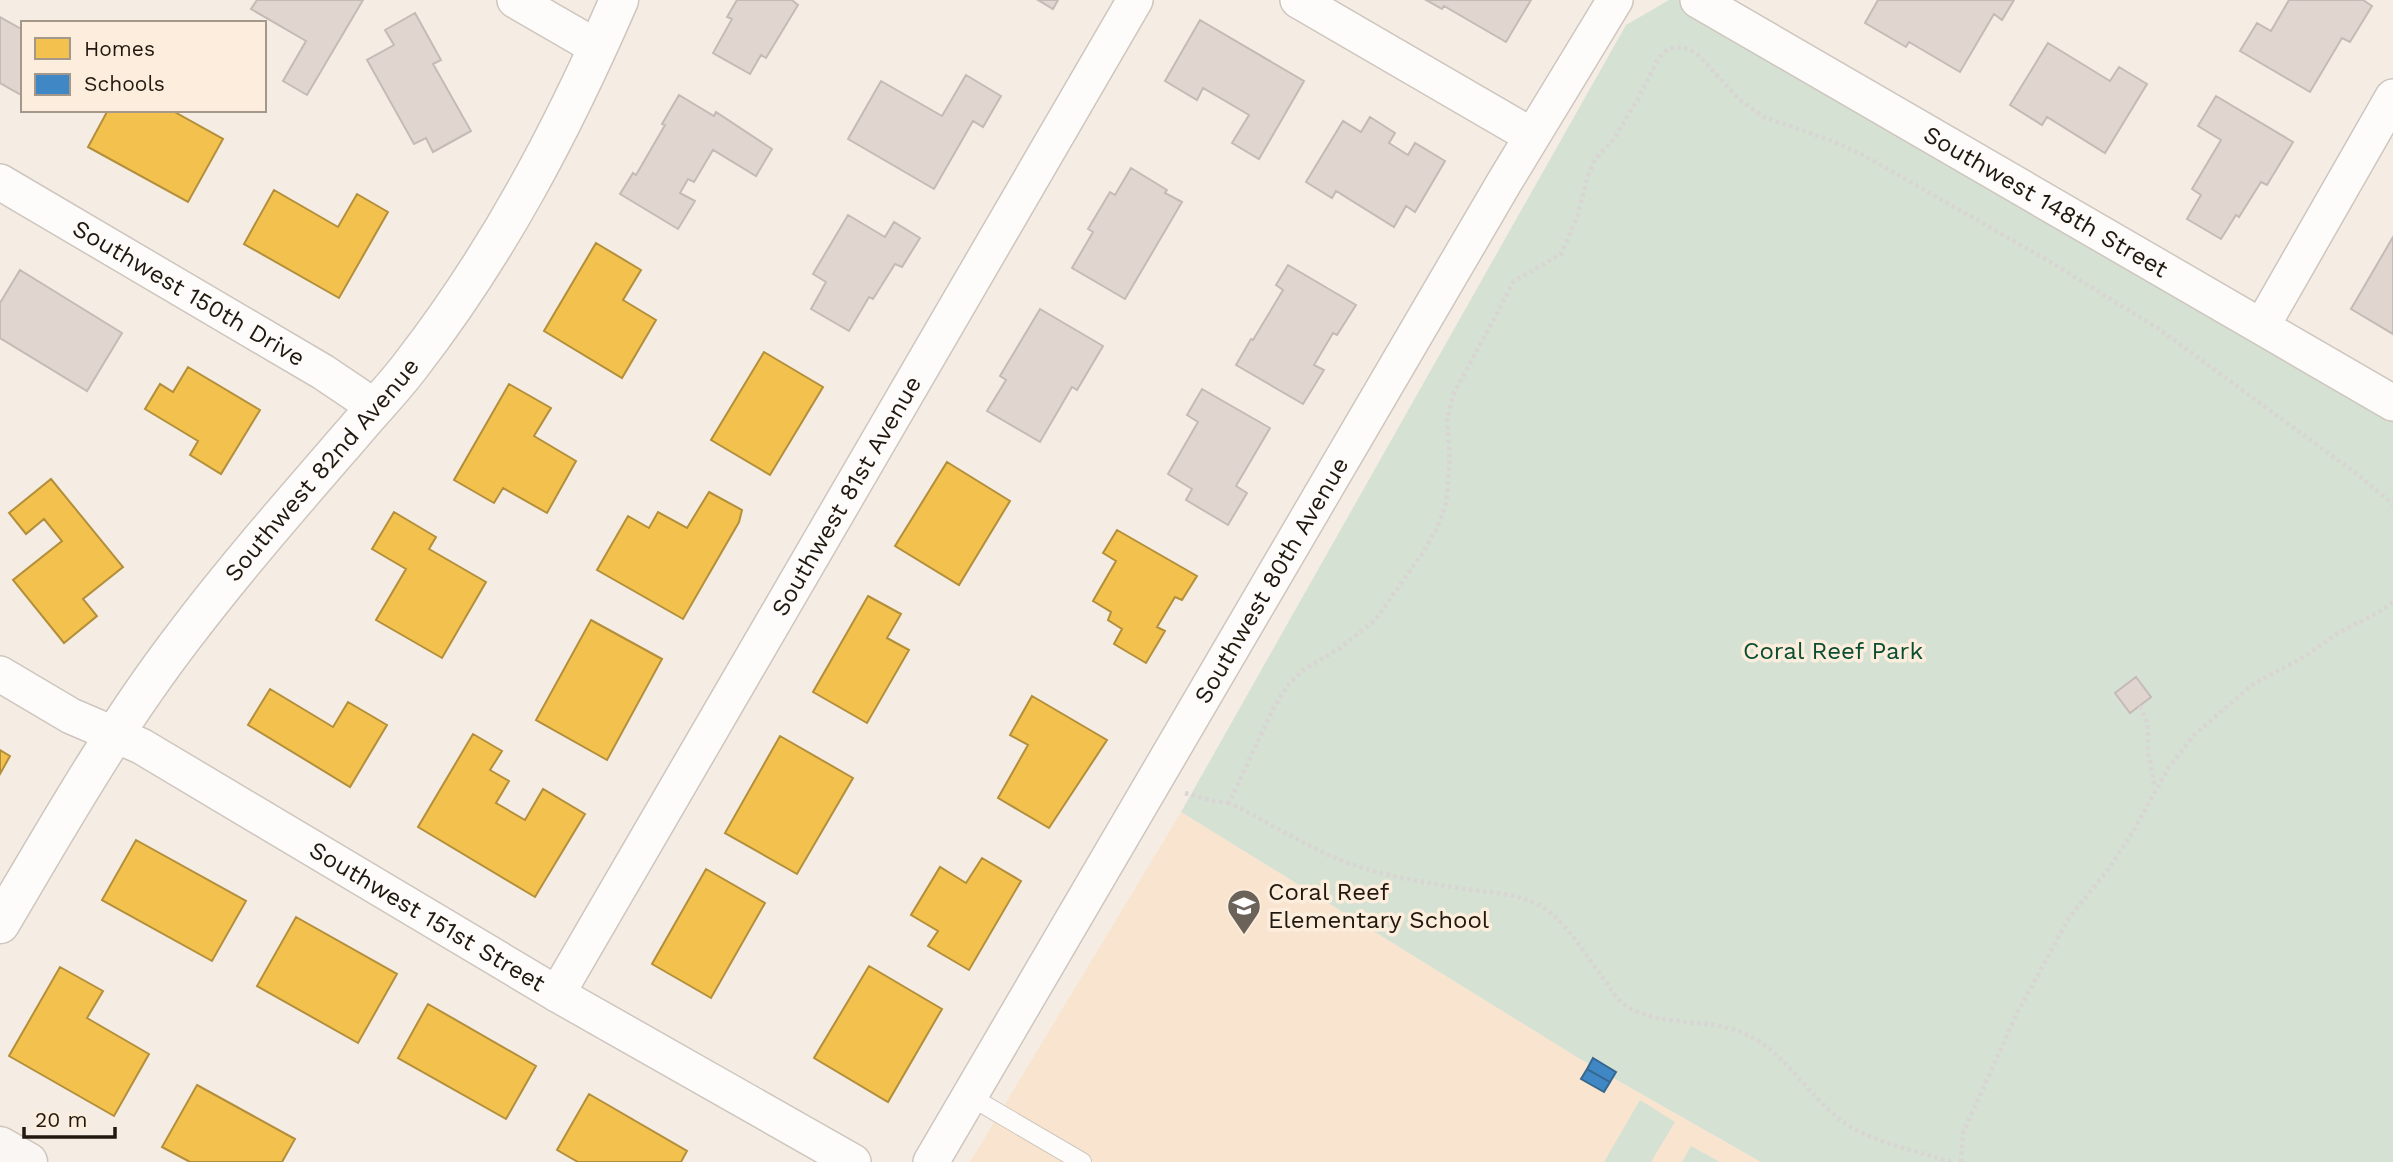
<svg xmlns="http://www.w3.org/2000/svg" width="2393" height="1162" viewBox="0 0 2393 1162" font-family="'Work Sans',sans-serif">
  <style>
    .built { fill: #f9e5cf }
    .green { fill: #d5e1d3 }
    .homes { fill: #f2c14e; stroke: #b38f3b; stroke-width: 2 }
    .schools { fill: #3f88c5; stroke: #36678e; stroke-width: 2 }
    .building { fill: #e1d5d0; stroke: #c5bab6; stroke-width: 2 }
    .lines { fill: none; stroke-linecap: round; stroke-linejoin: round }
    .service-casing { stroke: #cec6be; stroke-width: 20 }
    .minor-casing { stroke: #cec6be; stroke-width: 38 }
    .tertiary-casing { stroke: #cec6be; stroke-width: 41 }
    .secondary-casing { stroke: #cec6be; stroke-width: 41 }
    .path { stroke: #d8d5d2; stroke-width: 4.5; stroke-dasharray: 3.5 3.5; stroke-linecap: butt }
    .service { stroke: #fefcfb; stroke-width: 18 }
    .minor { stroke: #fefcfb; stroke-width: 35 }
    .tertiary { stroke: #fefcfb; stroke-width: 38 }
    .secondary { stroke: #f9f6f4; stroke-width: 38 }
    .labels { text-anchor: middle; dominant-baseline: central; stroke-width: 7; stroke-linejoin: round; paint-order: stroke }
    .street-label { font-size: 24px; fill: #21190f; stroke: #fceddd }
    .park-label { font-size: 24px; fill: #0a4e31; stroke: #fceddd }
    .poi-label { font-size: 24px; fill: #21190f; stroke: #fceddd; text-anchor: start }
  </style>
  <rect width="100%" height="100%" fill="#f5ede4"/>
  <path class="built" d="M1181,812L1580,1059L1761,1162H970Z"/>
  <path class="green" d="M1669,0H1678L2074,236L2393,421V1162H1761L1580,1059L1181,812L1626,25Z
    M1640,1100L1675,1122L1651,1162H1604Z
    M1691,1146L1720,1162H1682Z"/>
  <path class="homes" d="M108,110H171L223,139L188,202L88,147Z
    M274,190L338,227L357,194L388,212L339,298L244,244Z
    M596,243L641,270L623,300L656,320L622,378L544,331Z
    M764,352L823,387L770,475L711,440Z
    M188,367L260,410L221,474L190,455L198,441L145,409L160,384L173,392Z
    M509,384L551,408L534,436L576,461L547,513L503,488L494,503L454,480Z
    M947,462L1010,501L959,585L895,546Z
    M51,479L123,567L83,599L97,616L64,643L13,580L62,541L44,519L26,534L9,513Z
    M709,492L742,510L739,522L683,619L597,570L628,516L649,528L658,512L687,528Z
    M394,512L436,537L429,549L486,582L442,658L376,620L406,569L372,549Z
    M1117,530L1197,576L1182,600L1175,597L1157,627L1165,631L1146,663L1114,644L1122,629L1108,620L1111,612L1093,601L1116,561L1103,553Z
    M868,596L901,614L887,638L909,650L867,723L813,692Z
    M591,620L662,659L607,760L536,720Z
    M270,689L333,727L348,702L387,725L350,787L248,725Z
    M1032,696L1107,740L1049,828L998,798L1028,745L1010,735Z
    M473,734L502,751L490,770L509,781L496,803L525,820L543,789L585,814L535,897L418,827Z
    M780,736L853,778L797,874L725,833Z
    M0,750L10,756L0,774Z
    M136,840L246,901L212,961L102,900Z
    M982,858L1021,881L969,970L928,946L938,931L911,915L940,867L966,883Z
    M706,869L765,903L711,998L652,964Z
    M296,917L397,974L358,1043L257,986Z
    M869,966L942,1009L888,1102L814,1058Z
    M60,967L103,991L87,1018L149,1054L114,1116L9,1056Z
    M428,1004L536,1066L506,1119L398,1058Z
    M197,1085L295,1139L282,1162H190L162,1147Z
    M589,1094L687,1151L681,1162H578L557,1150Z"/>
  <path class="schools" d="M1593,1058L1616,1072L1610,1082L1587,1069Z
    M1587,1069L1610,1082L1604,1092L1581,1079Z"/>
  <path class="building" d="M257,0H363L307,95L283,81L306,41L251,9Z
    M737,0H792L798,5L766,58L761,55L750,74L713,53L732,19L727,17Z
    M1038,0H1058L1053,9Z
    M1426,0H1531L1506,42L1444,6L1442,9Z
    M1878,0H2014L2002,20L1994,14L1960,72L1909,42L1906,47L1865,23Z
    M2289,0H2363L2372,6L2350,42L2342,38L2310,92L2240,51L2257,23L2271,31Z
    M415,13L441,60L433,64L471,131L433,152L426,138L414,144L367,60L394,45L385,30Z
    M0,17L23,30V96L0,83Z
    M1200,20L1304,81L1259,159L1232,143L1249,115L1203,88L1197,100L1165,81Z
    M2048,43L2110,81L2119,67L2147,84L2105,153L2047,117L2042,125L2010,105Z
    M966,75L1001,96L983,127L973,121L934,189L848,139L881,81L942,116Z
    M679,95L714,116L716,112L772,149L756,176L713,150L694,182L688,179L680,193L695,201L678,229L620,194L633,173L636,175L665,125L662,124Z
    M2216,96L2293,142L2267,185L2261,182L2239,217L2236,215L2221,239L2187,219L2201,195L2192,189L2221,140L2198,126Z
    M1370,117L1395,133L1389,143L1408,155L1415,143L1445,161L1415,212L1406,206L1394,227L1336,191L1332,198L1306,182L1343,121L1361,132Z
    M1131,168L1167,190L1165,193L1182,202L1125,299L1072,268L1093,232L1088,229L1110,192L1115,195Z
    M848,215L885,237L894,222L920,238L902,267L895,264L873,299L869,297L849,331L811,309L826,282L813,274Z
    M2393,237V334L2351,309Z
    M1288,265L1356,305L1337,335L1333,333L1314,365L1324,370L1303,404L1236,365L1251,339L1253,340L1283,290L1276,285Z
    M20,270L122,333L87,391L0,338V303Z
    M1040,309L1103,346L1077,390L1072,387L1040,442L987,411L1006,380L1000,376Z
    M1202,389L1270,428L1236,486L1247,493L1228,525L1186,500L1192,489L1168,474L1198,422L1187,415Z
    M2136,677L2151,697L2130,713L2115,693Z"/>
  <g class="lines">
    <g class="service-casing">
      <path id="service" d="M971,1097L1082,1162"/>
    </g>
    <g class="minor-casing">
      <g id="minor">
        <path d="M515,0L598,48"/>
        <path d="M1298,0L1532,136"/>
        <path id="s1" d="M1698,0L2393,403"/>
        <path id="s2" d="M0,182L323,372L375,407"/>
        <path d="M2262,326L2393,97"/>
        <path id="s3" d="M0,674L71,716L141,746L557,994L853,1162"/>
        <path id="s4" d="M557,994L1135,0"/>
        <path id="s5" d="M931,1162L1505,181L1615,0"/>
      </g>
    </g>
    <g class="tertiary-casing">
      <g id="tertiary">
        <path id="s6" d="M0,924C58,826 114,727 184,636C237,566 295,500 353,433C372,410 393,389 411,365C498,253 563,129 619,0"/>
      </g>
    </g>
    <g class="secondary-casing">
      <path id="secondary" d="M0,1146L28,1162"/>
    </g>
    <path class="path" d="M2140,706L2148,724V751L2155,788
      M1185,793L1213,801L1229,803
      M1951,1162C1918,1151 1869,1142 1842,1121C1807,1095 1784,1050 1743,1033C1707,1017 1659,1028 1625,1005C1616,999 1611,989 1605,981C1586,956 1567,921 1539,905C1518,894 1495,893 1472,890C1435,884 1398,879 1363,868C1315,854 1274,824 1229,803L1272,711L1287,686L1303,670L1340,648L1375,620L1422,554L1437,528L1446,504L1450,459L1447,421L1453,395L1514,281L1561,254L1578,215L1587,178L1595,159L1613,140L1638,99L1658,59L1667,50L1675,47L1688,49L1698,55L1740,100L1764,117L1832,141L1865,156L2047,260L2159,329L2358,475L2393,504
      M1961,1162L1963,1133L2017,1013L2069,918L2107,871L2131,835L2168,769L2194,735L2252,685L2305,656L2338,633L2381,611L2393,602"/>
    <use href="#service" class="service"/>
    <use href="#minor" class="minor"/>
    <use href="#tertiary" class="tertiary"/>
    <use href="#secondary" class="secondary"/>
  </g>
  <defs>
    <g id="school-pin" transform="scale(1.75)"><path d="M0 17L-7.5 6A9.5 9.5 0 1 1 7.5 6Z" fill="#6b635a" stroke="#fceddd"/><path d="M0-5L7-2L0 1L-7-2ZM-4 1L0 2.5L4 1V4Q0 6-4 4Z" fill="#fff"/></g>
  </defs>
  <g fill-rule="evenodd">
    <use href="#school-pin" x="1244" y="906"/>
  </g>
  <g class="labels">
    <g class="street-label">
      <text stroke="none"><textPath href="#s1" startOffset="402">Southwest 148th Street</textPath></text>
      <text stroke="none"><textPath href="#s2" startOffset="219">Southwest 150th Drive</textPath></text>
      <text stroke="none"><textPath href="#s6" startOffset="558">Southwest 82nd Avenue</textPath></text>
      <text stroke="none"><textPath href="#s4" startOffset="576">Southwest 81st Avenue</textPath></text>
      <text stroke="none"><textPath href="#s5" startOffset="674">Southwest 80th Avenue</textPath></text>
      <text stroke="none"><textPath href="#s3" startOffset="492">Southwest 151st Street</textPath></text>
    </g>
    <g class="park-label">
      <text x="1833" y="651">Coral Reef Park</text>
    </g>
    <g class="poi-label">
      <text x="1268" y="892">Coral Reef<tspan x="1268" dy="28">Elementary School</tspan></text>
    </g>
  </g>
  <rect x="21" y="21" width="245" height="91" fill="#fceddd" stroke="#a4988b" stroke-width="2"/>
  <rect x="35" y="38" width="35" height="21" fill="#f2c14e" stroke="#a4988b" stroke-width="2"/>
  <text x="84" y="56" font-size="21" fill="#21190f">Homes</text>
  <rect x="35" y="74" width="35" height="21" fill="#3f88c5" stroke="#a4988b" stroke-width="2"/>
  <text x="84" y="91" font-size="21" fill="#21190f">Schools</text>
  <path d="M24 1127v10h91v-10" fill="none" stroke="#21190f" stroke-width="3.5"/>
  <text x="35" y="1127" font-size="21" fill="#21190f" stroke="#fceddd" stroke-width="5" paint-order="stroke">20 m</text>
</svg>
